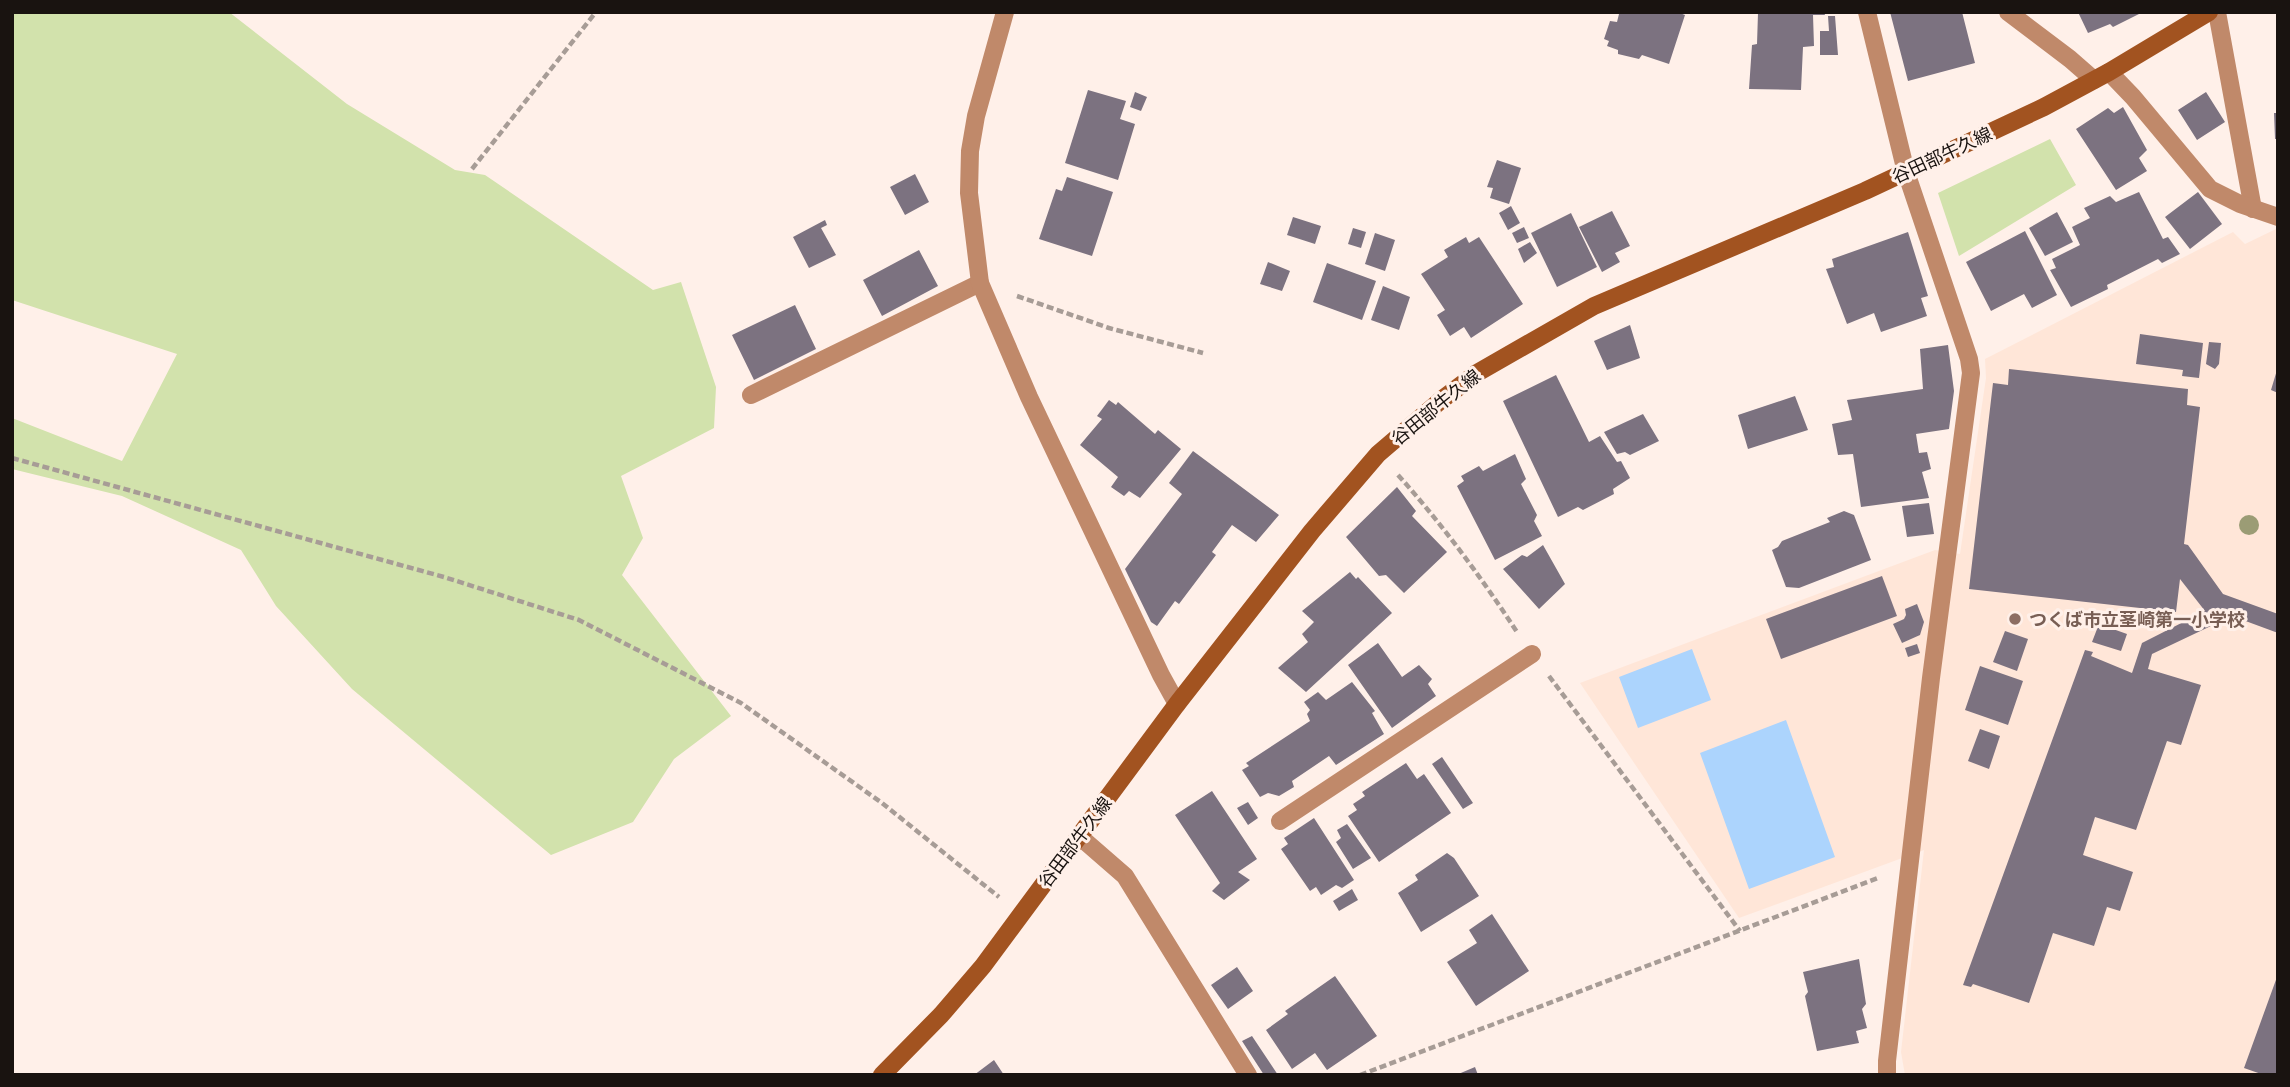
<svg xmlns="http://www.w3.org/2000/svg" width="2290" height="1087" viewBox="0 0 2290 1087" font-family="'PT Sans','Noto Sans JP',sans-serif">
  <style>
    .built { fill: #ffe6d8 }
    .green { fill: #d2e2ac }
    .water { fill: #acd4fd }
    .building { fill: #7c7280 }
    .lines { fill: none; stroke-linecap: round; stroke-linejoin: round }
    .path { stroke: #a79c96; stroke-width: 4.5; stroke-dasharray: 7 3.5; stroke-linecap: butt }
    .service { stroke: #c0896a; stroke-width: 18 }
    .minor { stroke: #c0896a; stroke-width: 18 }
    .secondary { stroke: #a25320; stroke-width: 18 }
    .tree { fill: #9b9c75 }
    .education-dot { fill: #8d6e63; stroke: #fff0e9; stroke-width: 2.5 }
    .labels { text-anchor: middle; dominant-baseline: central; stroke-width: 6; stroke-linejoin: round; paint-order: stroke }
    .street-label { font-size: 18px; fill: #191310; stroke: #fff0e9 }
    .education-label { font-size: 18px; font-weight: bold; fill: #785e54; stroke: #fff0e9; text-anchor: start }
  </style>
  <rect width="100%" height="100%" fill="#fff0e9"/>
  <path class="built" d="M2276,229L2278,230V1075H1905L1901,1052L1924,850L1739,918L1580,683L1935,550L1960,554L1986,378L1985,359L2233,232L2245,244Z"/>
  <path class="green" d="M12,12H229L347,104L455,170L485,175L653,290L681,282L716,387L714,428L621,476L643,538L622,575L731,716L674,759L633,822L551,855L352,689L276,606L241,550L122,496L12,469V418L122,461L177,354L12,300Z
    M2050,139L2076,185L1959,256L1938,193Z"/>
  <path class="water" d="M1692,649L1711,700L1638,728L1619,677Z
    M1786,720L1835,857L1749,889L1700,753Z"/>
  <path class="building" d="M1615,12H1677L1685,15L1669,64L1642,55L1639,59L1618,54V50L1607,46L1609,41L1604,39L1610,21L1617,22L1619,14Z
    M1762,12H1824L1825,15H1813L1814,46L1803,47L1801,90L1749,89L1752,45L1757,44L1758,13Z
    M1890,12H1962L1975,63L1908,81Z
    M2078,12H2143L2113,27L2110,24L2088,33Z
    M1828,16H1835L1838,55H1820V31H1829Z
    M1088,90L1126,101L1120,119L1135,124L1118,180L1065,163Z
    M1135,92L1147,97L1141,111L1130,107Z
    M2206,92L2225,122L2197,140L2178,110Z
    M2123,107L2147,150L2139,158L2147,171L2116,190L2076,129L2108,108L2114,113Z
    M2274,113H2278V139H2275Z
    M1497,160L1521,168L1509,204L1490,198L1493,188L1487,187Z
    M915,174L929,202L905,215L890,187Z
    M1067,177L1113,192L1092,256L1039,239L1056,189L1062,191Z
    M2139,192L2163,239L2168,237L2180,254L2162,263L2158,259L2107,285L2108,289L2071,307L2050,270L2056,268L2052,259L2080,245L2072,227L2090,218L2084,208L2110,196L2116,202Z
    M2198,192L2222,224L2190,249L2165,217Z
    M1511,206L1520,223L1508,230L1499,213Z
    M1612,211L1630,246L1615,253L1620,262L1602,272L1579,227Z
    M2057,212L2073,242L2045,256L2029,228Z
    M1571,213L1597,267L1557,287L1531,233Z
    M1293,217L1321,226L1315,244L1287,235Z
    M825,220L827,225L821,228L836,255L809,268L793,237Z
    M1524,227L1529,238L1517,243L1512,233Z
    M1353,228L1366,232L1361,248L1348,244Z
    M2025,231L2057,295L2032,308L2024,294L1991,311L1966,262Z
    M1908,232L1928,296L1921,298L1927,316L1881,332L1874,313L1847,324L1826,269L1834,267L1832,259Z
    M1375,233L1395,240L1385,271L1365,264Z
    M1466,237L1469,243L1479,237L1523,304L1471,338L1464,327L1450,336L1437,315L1445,310L1421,274L1448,257L1444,250Z
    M1530,242L1537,253L1524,263L1518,249Z
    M919,250L938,286L882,316L863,280Z
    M1268,262L1290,271L1282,291L1260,284Z
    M1327,263L1376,281L1362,320L1313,302Z
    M1383,286L1410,297L1399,330L1371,320Z
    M795,305L816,349L754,380L732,335Z
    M1630,325L1640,358L1607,370L1594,341Z
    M2140,334L2203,343L2199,378L2182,376L2183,370L2136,364Z
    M2209,342L2221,343L2219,364L2215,369L2206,364Z
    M1948,345L1954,391L1949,429L1916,434L1919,453L1927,452L1931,469L1922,472L1929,498L1861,507L1853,454L1838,455L1832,424L1852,420L1847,400L1923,389L1920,349Z
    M2009,369L2188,389L2187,405L2200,407L2184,544L2188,545L2223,594L2278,614V633L2232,616L2152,654L2148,669L2201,685L2181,745L2167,741L2136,830L2095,817L2083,855L2133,872L2120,911L2107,907L2094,946L2053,933L2029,1003L1973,984L1971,987L1963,985L2085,650L2093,652L2091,656L2132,673L2142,643L2205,611L2180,579L2176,612L1969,589L1993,383L2008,385Z
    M2277,370H2278V393L2271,390Z
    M1556,375L1589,442L1600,436L1617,462L1621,461L1630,478L1613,489L1614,494L1583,510L1578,507L1558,517L1503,401Z
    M1795,396L1808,430L1748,449L1738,415Z
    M1109,400L1116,405L1118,402L1155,434L1158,430L1181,449L1140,498L1129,491L1124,496L1111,487L1118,477L1080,445L1102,419L1097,416Z
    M1643,414L1659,441L1630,455L1625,452L1617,454L1604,432Z
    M1193,451L1279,515L1256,542L1232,525L1212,552L1216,555L1179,604L1175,601L1157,626L1151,622L1125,569L1182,494L1169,483Z
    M1515,454L1526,479L1521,484L1537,515L1534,521L1542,536L1495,560L1457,486L1464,481L1461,476L1479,466L1483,471Z
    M1397,487L1416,511L1412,516L1447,552L1404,593L1386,575L1379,576L1346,537Z
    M1929,503L1934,534L1907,537L1902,506Z
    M1844,511L1854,515L1871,560L1799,588L1786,587L1772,550L1778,547L1782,541L1830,522L1827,518Z
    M1543,545L1565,584L1539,609L1503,569L1522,555L1527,557Z
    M1350,572L1356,579L1358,577L1392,613L1306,692L1278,668L1308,642L1302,634L1314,622L1302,611Z
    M1882,576L1897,616L1781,659L1766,619Z
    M1917,604L1924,622L1920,635L1902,643L1893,624L1904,619L1906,615L1905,609Z
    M2140,613H2159L2157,625L2139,624Z
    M2099,624L2127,634L2121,651L2092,642Z
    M2005,631L2028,639L2017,671L1993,662Z
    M1378,643L1402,677L1419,665L1432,679L1428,684L1436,696L1392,728L1348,665Z
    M1917,644L1920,653L1908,657L1905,648Z
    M1980,666L2023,681L2008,725L1965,710Z
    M1352,682L1375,711L1372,713L1384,734L1336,765L1329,756L1292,781L1294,787L1279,796L1268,793L1260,797L1242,770L1249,766L1246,763L1310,721L1307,714L1310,710L1304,702L1318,692L1326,700Z
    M1980,729L2000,736L1989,769L1968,761Z
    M1442,757L1473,803L1463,809L1432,764Z
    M1406,763L1417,779L1424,774L1451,813L1379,862L1348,816L1357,810L1353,804L1365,796L1362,792Z
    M1212,791L1257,859L1238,872L1250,880L1224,900L1212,891L1220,883L1175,815Z
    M1248,802L1258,818L1248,825L1237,808Z
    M1314,818L1354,880L1342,888L1336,885L1321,895L1316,887L1310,891L1281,849L1288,844L1284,838Z
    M1347,824L1371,858L1353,869L1336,842L1341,838L1337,830Z
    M1447,853L1454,858L1479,896L1421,932L1398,893L1418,880L1415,875Z
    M1352,889L1358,900L1339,911L1333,901Z
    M1492,914L1529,971L1476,1006L1447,962L1477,943L1469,930Z
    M1859,959L1866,1004L1862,1009L1867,1028L1856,1031L1859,1043L1817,1051L1805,996L1808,992L1803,972Z
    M1237,967L1253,991L1228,1009L1211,985Z
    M1335,976L1377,1036L1327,1070L1315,1053L1292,1069L1266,1030L1288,1014L1285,1011Z
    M2277,977L2278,1075H2264L2244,1068Z
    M1252,1036L1278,1075H1264L1242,1041Z
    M994,1060L1004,1075H974Z
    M1475,1067L1478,1075H1456Z"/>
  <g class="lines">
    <path class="path" d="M472,169L596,12
      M1017,296L1109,328L1203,353
      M12,458L444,577L579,620L741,703L882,803L999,897
      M1398,475C1442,524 1481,577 1517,632
      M1549,676L1740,931
      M1360,1075L1878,878"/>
    <path class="service" d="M2217,12L2253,209
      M751,395L980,283
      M1280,821L1532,654
      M1079,836L1125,876L1248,1075"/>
    <path class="minor" d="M1005,12L976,116L970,151L969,193L980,283L1029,397L1161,675L1177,704
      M1867,12L1906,172L1969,359L1971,373L1931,678L1887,1061V1075
      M2008,12L2070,59L2094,80
      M2109,72L2133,97L2210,189L2240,204L2278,217"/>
    <path class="secondary" d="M882,1075L941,1015L983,966L1177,704L1312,531L1378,454L1440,401L1477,373L1594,306L1865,191L2044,107L2109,72L2209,12"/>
  </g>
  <circle class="tree" cx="2249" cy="525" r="10"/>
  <circle class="education-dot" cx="2015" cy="619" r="7"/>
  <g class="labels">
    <g class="street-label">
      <text transform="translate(1942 155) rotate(-25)">谷田部牛久線</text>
      <text transform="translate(1436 407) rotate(-39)">谷田部牛久線</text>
      <text transform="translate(1075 842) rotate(-53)">谷田部牛久線</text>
    </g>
    <g class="education-label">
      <text x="2029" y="619">つくば市立茎崎第一小学校</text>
    </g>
  </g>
  <rect width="2290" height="1087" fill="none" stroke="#191310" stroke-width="28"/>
</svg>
